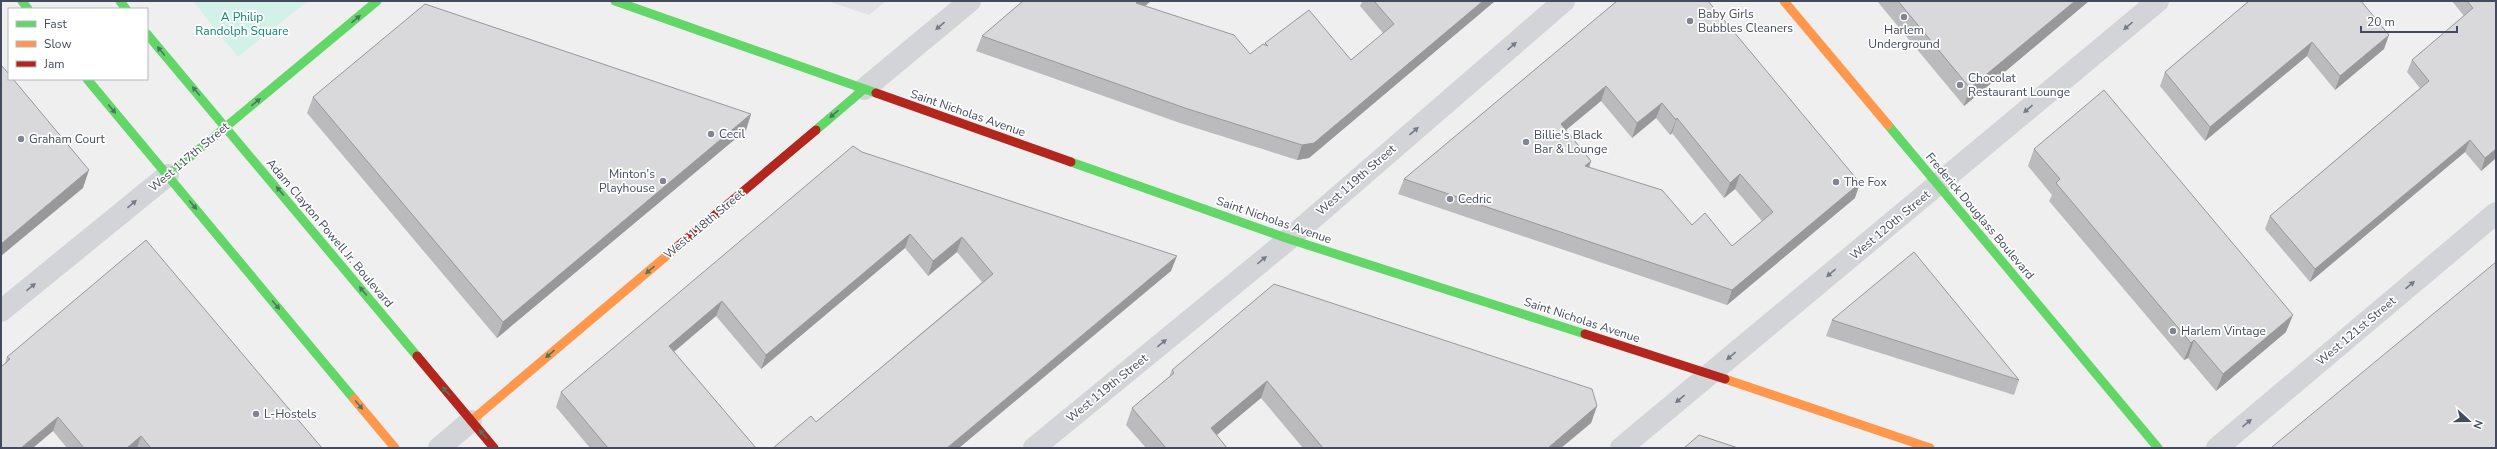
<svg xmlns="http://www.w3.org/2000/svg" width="2497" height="449" viewBox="0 0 2497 449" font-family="'Nunito Sans',sans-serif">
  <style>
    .education { fill: #e1e1e2 }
    .green { fill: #d2f1e7 }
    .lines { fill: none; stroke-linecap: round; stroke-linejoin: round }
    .street { stroke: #d2d4d8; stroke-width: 22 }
    .fast { stroke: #63d668; stroke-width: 9 }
    .slow { stroke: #ff974d; stroke-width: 9 }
    .jam { stroke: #b3261e; stroke-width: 9 }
    .wall { fill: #bbbabc; fill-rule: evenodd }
    .shaded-wall { fill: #989799 }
    .building { fill: #d9d8db; stroke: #989799; fill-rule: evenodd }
    .oneway { fill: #4e7561 }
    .oneway2 { fill: #767b89 }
    .poi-dot { fill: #818491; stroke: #fff; stroke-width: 1.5 }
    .labels { text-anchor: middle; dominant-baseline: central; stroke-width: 3.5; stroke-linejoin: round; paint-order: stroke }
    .poi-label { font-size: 12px; fill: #454b5e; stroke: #fff; text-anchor: start }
    .park-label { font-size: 12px; fill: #0f856e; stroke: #fff }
    .street-label { font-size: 12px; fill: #454b5e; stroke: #fff }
  </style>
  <rect width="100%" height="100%" fill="#f0efef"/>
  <path class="education" d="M827,1H886L869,15Z"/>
  <path class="green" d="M193,1H308L238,57Z"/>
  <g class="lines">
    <path class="street" d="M864,89L970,1
      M1,311L168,175
      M439,448L471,421
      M1034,448L1289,239L1564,1
      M1621,448L2158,1
      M2217,448L2496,213"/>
    <path class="fast" d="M22,1L28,9
      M120,1L126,9
      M615,1L876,93
      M147,34L417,356
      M87,79L354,399
      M1888,125L2158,448
      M816,130L864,89
      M1071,162L1289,239L1585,334
      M168,175L377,1"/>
    <path class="slow" d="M1784,1L1888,125
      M1725,379L1930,448
      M354,399L395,448
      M471,421L677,247"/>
    <path class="jam" d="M876,93L1071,162
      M677,247L816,130
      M1585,334L1725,379
      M417,356L494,448"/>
  </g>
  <path class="wall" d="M1023,1H1151L1145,6L1250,54L1264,45L1265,43L1351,60L1383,33L1360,6L1362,2L1361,1H1495L1309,158L1297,160L1180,123L976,51L982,36Z
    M1617,1L1855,198L1727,305L1398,194L1404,179ZM1601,101L1632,138L1656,118L1670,135L1672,133L1724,198L1735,189L1762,221L1732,246L1692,225L1589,167L1591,161L1566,130Z
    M1877,1H2089L1964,106Z
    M2249,1L2384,49L2335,90L2307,56L2205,141L2160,86L2165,72Z
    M2452,1H2496V158L2481,171L2465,152L2310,282L2265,229L2270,216L2420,88L2407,72L2412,60L2464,16Z
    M313,97L751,114L746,130L497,338L307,113Z
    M2034,149L2286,332L2216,391L2188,358L2184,360L2049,201L2052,195L2028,166Z
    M862,152L1171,271L816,422L982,282L957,252L928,276L905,248L761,369L716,316L674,352L756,448H590L556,407L561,392Z
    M1832,320L2019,380L2014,395L1826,336Z
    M7,357L322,448H67L53,431L5,364Z
    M1172,370L1597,406L1591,423L1561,448H1303L1261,398L1216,435L1227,448H1146L1126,425L1132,408L1169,377Z"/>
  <path class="shaded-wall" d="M1138,1H1151L1130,18L1136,3Z
    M1483,1H1495L1309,158L1297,160L1302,145Z
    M2075,1H2089L1964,106L1970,88Z
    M2389,35L2384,49L2335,90L2340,76Z
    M2312,42L2307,56L2205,141L2210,127Z
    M1606,86L1601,101L1555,139L1561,124Z
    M1662,103L1656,118L1632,138L1637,123Z
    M751,114L746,130L497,338L503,322Z
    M1677,118L1672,133L1670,135L1676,120Z
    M2470,140L2465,152L2310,282L2315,269Z
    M2496,149V158L2481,171L2485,158Z
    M1591,161L1586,176L1585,166Z
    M89,170L83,188L1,256V244Z
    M1740,174L1735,189L1724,198L1730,183Z
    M1860,183L1855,198L1727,305L1732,290Z
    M910,234L905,248L761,369L766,355Z
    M962,237L957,252L928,276L933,261Z
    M1177,256L1171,271L959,448H947Z
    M722,301L716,316L664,360L669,346Z
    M2293,315L2286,332L2216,391L2223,374Z
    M2194,340L2188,358L2184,360L2191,343Z
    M1267,381L1261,398L1205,445L1211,428Z
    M1597,406L1591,423L1561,448H1548Z
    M58,417L53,431L33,448H21Z
    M141,436L137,448H127Z"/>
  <path class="building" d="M1023,1H1138L1136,3L1234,35L1250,54L1263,44L1268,46L1265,43L1309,10L1351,60L1394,24L1374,1H1483L1314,143L1302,145L1185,108L982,36Z
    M1617,1H1708L1860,183L1732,290L1404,179ZM1606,86L1637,123L1662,103L1676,120L1677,118L1730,183L1740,174L1773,212L1732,246L1705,213L1692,225L1662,190L1585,166L1591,161L1561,124Z
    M1898,1H2075L1970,88Z
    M2249,1H2361L2389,35L2340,76L2312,42L2210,127L2165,72Z
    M2467,1H2496V149L2485,158L2470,140L2315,269L2270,216L2429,81L2412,60L2473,8Z
    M425,4L751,114L503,322L313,97Z
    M1,65L9,74V79H13L89,170L1,244Z
    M2104,90L2293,315L2223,374L2194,340L2191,343L2056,183L2060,179L2034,149Z
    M853,146L862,152L1177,256L947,448H773L811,416L816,422L993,274L962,237L933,261L910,234L766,355L722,301L669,346L756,448H608L561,392Z
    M146,240L322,448H151L141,436L127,448H84L58,417L21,448H1V367L10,359L7,357Z
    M1914,252L2019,380L1832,320Z
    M2496,262V448H2273L2272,447Z
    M1274,284L1592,389L1597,406L1548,448H1323L1267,381L1211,428L1227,448H1166L1132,408L1174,373L1172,370Z
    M1699,435L1738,448H1684Z"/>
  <defs><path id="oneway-solid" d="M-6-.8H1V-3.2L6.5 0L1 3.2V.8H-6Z"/></defs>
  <g class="oneway">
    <use href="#oneway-solid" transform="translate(356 19) rotate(-40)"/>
    <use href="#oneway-solid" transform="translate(161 51) rotate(-130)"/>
    <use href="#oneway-solid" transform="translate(196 91) rotate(-130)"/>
    <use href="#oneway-solid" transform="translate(256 102) rotate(-39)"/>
    <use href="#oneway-solid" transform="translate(112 109) rotate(50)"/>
    <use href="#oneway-solid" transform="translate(834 114) rotate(140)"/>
    <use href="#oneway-solid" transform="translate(280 191) rotate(-130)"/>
    <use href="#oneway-solid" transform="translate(193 205) rotate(50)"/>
    <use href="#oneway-solid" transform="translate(650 270) rotate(140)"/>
    <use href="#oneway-solid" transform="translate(363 291) rotate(-130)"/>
    <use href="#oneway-solid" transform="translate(276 305) rotate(50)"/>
    <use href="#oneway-solid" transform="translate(550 354) rotate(140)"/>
    <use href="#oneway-solid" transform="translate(446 391) rotate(-130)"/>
    <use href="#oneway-solid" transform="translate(359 405) rotate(50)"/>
    <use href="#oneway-solid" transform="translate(483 434) rotate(-130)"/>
  </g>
  <g class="oneway2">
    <use href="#oneway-solid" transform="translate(940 26) rotate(140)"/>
    <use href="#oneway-solid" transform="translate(2128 26) rotate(140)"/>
    <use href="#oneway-solid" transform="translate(1512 46) rotate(-41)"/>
    <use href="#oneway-solid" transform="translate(2028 109) rotate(140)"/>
    <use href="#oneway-solid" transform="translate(1414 131) rotate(-41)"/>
    <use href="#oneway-solid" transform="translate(132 204) rotate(-40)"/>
    <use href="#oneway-solid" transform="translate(1262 260) rotate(-39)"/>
    <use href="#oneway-solid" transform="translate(1831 273) rotate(140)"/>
    <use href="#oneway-solid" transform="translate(2410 285) rotate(-40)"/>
    <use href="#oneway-solid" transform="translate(31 287) rotate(-39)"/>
    <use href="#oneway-solid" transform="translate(1162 343) rotate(-39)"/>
    <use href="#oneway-solid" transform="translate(1731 356) rotate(140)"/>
    <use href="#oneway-solid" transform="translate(1680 399) rotate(140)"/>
    <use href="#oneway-solid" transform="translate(2247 423) rotate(-40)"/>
  </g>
  <g class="poi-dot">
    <circle cx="1904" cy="17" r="4"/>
    <circle cx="1690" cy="21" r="4"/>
    <circle cx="1960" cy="85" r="4"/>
    <circle cx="711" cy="134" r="4"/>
    <circle cx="21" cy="139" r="4"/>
    <circle cx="1526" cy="142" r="4"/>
    <circle cx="663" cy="181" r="4"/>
    <circle cx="1836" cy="182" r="4"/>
    <circle cx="1450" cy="199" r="4"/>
    <circle cx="2173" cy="331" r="4"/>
    <circle cx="256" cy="414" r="4"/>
  </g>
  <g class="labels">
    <g class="poi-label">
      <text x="1698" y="14">Baby Girls<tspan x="1698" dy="14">Bubbles Cleaners</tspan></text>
      <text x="1904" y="30" text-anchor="middle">Harlem<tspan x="1904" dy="14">Underground</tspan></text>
      <text x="1968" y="78">Chocolat<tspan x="1968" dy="14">Restaurant Lounge</tspan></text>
      <text x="719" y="134">Cecil</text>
      <text x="1534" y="135">Billie's Black<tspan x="1534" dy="14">Bar &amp; Lounge</tspan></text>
      <text x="29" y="139">Graham Court</text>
      <text x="655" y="174" text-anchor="end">Minton's<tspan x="655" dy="14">Playhouse</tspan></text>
      <text x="1844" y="182">The Fox</text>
      <text x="1458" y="199">Cedric</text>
      <text x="2181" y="331">Harlem Vintage</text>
      <text x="264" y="414">L-Hostels</text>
    </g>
    <g class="park-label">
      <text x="242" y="17">A Philip<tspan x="242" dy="14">Randolph Square</tspan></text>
    </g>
    <g class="street-label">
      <text transform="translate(968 113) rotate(19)">Saint Nicholas Avenue</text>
      <text transform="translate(189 157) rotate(-40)">West 117th Street</text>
      <text transform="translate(1356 180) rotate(-41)">West 119th Street</text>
      <text transform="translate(1980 216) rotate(50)">Frederick Douglass Boulevard</text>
      <text transform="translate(1274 220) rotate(19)">Saint Nicholas Avenue</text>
      <text transform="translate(704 224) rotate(-40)">West 118th Street</text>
      <text transform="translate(1890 225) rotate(-40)">West 120th Street</text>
      <text transform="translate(330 233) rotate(50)">Adam Clayton Powell Jr. Boulevard</text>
      <text transform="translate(1582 320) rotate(18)">Saint Nicholas Avenue</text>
      <text transform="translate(2356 331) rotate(-40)">West 121st Street</text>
      <text transform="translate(1107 388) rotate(-39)">West 119th Street</text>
    </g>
  </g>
  <rect width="2497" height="449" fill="none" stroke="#454b5e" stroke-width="4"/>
  <rect x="8" y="8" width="140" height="72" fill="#ffffff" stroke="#b5b7bf"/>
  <rect x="16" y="21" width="20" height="6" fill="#63d668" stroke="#b5b7bf"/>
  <text x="44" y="28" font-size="12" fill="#454b5e">Fast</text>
  <rect x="16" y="41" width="20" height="6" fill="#ff974d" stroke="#b5b7bf"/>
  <text x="44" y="48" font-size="12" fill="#454b5e">Slow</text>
  <rect x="16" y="61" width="20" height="6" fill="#b3261e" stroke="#b5b7bf"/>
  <text x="44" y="68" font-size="12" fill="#454b5e">Jam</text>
  <g transform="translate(2469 421) rotate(111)" stroke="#ffffff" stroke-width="3" paint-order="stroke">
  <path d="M0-3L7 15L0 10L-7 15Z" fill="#454b5e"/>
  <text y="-6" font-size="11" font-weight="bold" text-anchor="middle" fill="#454b5e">N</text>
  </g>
  <path d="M2361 26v6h96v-6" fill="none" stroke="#454b5e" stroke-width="2"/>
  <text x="2367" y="26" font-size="12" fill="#454b5e" stroke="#ffffff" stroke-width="3" paint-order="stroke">20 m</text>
</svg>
